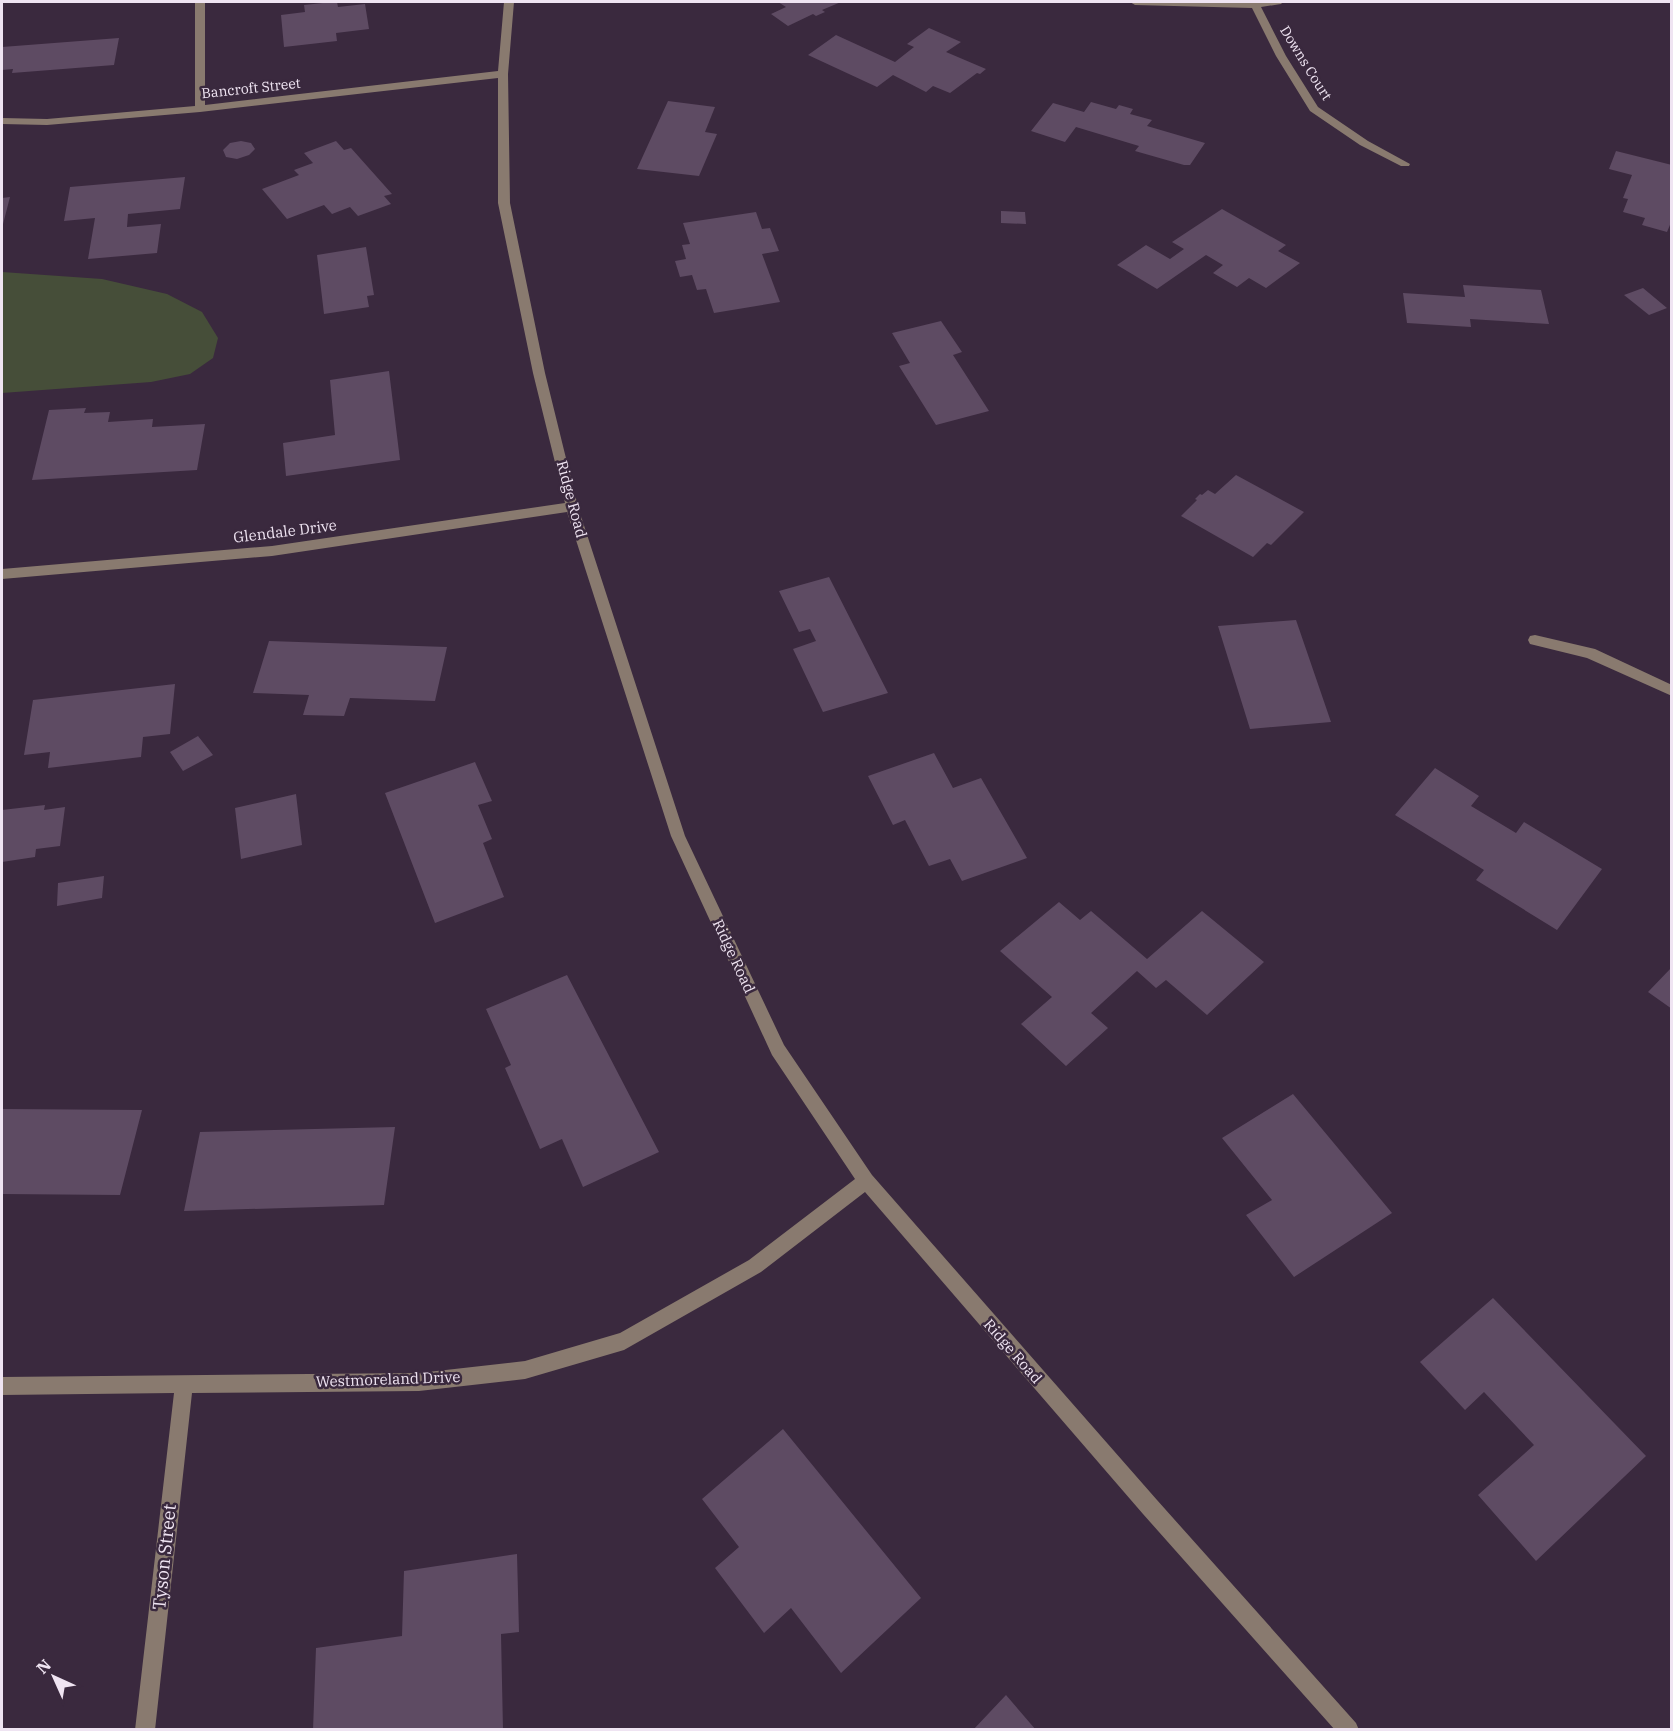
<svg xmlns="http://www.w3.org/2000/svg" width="1673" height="1731" viewBox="0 0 1673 1731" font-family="'IBM Plex Serif',serif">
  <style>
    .green { fill: #464e39 }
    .building { fill: #5e4b63 }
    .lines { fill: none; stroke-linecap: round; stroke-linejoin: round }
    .minor { fill: #897a6f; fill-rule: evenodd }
    .labels { text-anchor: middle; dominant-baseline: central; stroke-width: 5; stroke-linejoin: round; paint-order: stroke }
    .far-street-label { font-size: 14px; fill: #efe4f2; stroke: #3a293e }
    .street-label { font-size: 15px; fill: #efe4f2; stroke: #3a293e }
    .near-street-label { font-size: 18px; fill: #efe4f2; stroke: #3a293e }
  </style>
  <rect width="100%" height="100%" fill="#3a293e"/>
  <path class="green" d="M2,272L102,279L167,294L202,312L218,338L213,358L190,374L151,382L2,393Z"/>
  <path class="building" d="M332,2H337L338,7L365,4L369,29L336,33L337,41L284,47L281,15L305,12L304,5Z
    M778,2H841L822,10L825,12L816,16L813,14L788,26L771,14L786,7Z
    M929,28L961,42L946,52L986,69L980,74L977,73L950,93L933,86L926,92L893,75L877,87L808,55L836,35L895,62L914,47L907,44Z
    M119,38L114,65L12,73L13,69L2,70V47Z
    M668,101L715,107L705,132L717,134L699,176L637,169Z
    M1091,102L1116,109L1119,105L1133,109L1130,114L1152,120L1147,126L1205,143L1190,165H1184L1135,151L1139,146L1076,127L1065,142L1031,131L1053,103L1084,112Z
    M241,141L251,143L255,149L249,155L237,159L226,157L223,150L230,143Z
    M336,141L344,150L351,148L392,194L384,196L391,204L358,216L350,207L332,214L324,205L287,219L262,189L299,175L294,170L313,163L304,153Z
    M1616,151L1672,165V220L1667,232L1642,225L1645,218L1623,212L1628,199L1623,198L1632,175L1609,169Z
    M185,177L180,209L128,214L127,227L161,224L157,253L88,259L95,218L64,221L70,187Z
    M10,197L2,228V198Z
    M1222,209L1286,245L1278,251L1300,263L1266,288L1249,278L1237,287L1213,273L1223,265L1206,255L1157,289L1117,265L1146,245L1170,259L1184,249L1172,242Z
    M1001,211L1025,212L1026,224L1001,223Z
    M756,212L762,229L770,228L779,251L762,254L780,302L714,313L706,289L697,290L692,275L680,277L675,261L686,259L682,245L690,244L683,223Z
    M366,247L374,295L367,296L369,307L324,314L317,255Z
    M1463,285L1541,290L1549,324L1470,319L1471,327L1407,323L1403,293L1465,297Z
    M1643,288L1667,308L1649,315L1624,295Z
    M941,321L962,352L953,355L989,411L936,425L899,366L910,363L892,333Z
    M389,371L400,460L286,476L283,443L335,435L330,380Z
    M86,408L84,413L110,412L108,422L153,419L152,427L205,424L197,470L32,480L49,410Z
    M1236,475L1304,512L1271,545L1267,543L1253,557L1181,516L1197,500L1195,499L1200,494L1202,495L1208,490L1215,494Z
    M829,577L888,693L823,712L793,649L816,641L810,629L799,632L779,591Z
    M1296,620L1331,722L1250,729L1218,626Z
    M269,641L447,647L435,701L350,698L344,716L303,715L309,695L253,693Z
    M175,684L170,734L143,737L141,757L48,768L50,752L24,755L33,700Z
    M198,736L213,755L183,771L170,752Z
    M934,753L953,788L981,778L1027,858L962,881L950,859L929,866L905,820L893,825L868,776Z
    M475,762L492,801L478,805L492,839L483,843L504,897L435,923L385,793Z
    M1435,768L1479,796L1471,806L1516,833L1524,822L1602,869L1557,930L1476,880L1484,870L1395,815Z
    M296,794L302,845L241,859L235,808Z
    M45,805L44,810L65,807L60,846L36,849L35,857L2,862V810Z
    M104,876L102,898L57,906L58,883Z
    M1059,902L1080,920L1091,911L1147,959L1202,911L1264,962L1207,1015L1166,980L1156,988L1137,971L1091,1013L1108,1028L1066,1066L1021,1024L1052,997L1000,951Z
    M1672,967V1009L1648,992Z
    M567,975L659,1152L583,1187L562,1139L540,1149L505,1068L511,1065L486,1009Z
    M1293,1094L1392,1213L1294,1277L1246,1215L1272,1200L1222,1138Z
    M2,1109L142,1110L120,1195L2,1194Z
    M395,1127L384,1205L184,1211L200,1132Z
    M1493,1298L1646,1456L1536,1561L1478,1495L1534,1445L1484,1392L1465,1410L1420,1362Z
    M783,1429L921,1598L841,1673L791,1608L764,1633L715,1568L739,1547L702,1499Z
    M517,1554L519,1632L501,1634L503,1730H313L316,1648L402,1636L404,1571Z
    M1006,1695L1036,1730H973Z"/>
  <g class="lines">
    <path class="minor" d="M195,2H205V105L498,71L504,2H514L508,74L510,203L545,373L578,507L685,836L784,1045L872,1175L1157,1500L1356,1723L1359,1730H1335L1143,1514L865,1192L761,1272L624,1350L525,1379L419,1391L192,1393L155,1730H135L174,1393L2,1395V1377L419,1373L525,1361L620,1333L749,1260L855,1179L772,1055L671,836L567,512L272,556L2,579V569L272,546L565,503L533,373L498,203V78L200,112L47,125L2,124V118L47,119L195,106Z
      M1130,2H1283L1281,4L1261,7L1286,56L1318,107L1368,141L1410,164L1409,166H1401L1360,145L1310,111L1276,56L1252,8L1135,5Z
      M1535,635L1595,649L1672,685V696L1587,658L1530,644L1528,640L1530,636Z"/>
  </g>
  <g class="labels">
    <g class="far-street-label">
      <text transform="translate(1306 63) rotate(58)">Downs Court</text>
      <text transform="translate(251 88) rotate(-6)">Bancroft Street</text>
    </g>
    <g class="street-label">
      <text transform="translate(572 499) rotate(75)">Ridge Road</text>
      <text transform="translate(285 531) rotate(-7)">Glendale Drive</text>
      <text transform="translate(734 956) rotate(65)">Ridge Road</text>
      <text transform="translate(1013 1351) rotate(49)">Ridge Road</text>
      <text transform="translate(388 1379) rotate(-2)">Westmoreland Drive</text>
    </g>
    <g class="near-street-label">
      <text transform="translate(164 1557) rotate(-84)">Tyson Street</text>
    </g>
  </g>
  <rect width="1673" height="1731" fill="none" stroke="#efe4f2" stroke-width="6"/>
  <g transform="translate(54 1677) rotate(315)" stroke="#3a293e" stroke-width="4.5" paint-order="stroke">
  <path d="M0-4.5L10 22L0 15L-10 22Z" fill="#efe4f2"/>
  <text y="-9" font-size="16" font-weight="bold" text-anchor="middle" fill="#efe4f2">N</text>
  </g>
</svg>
